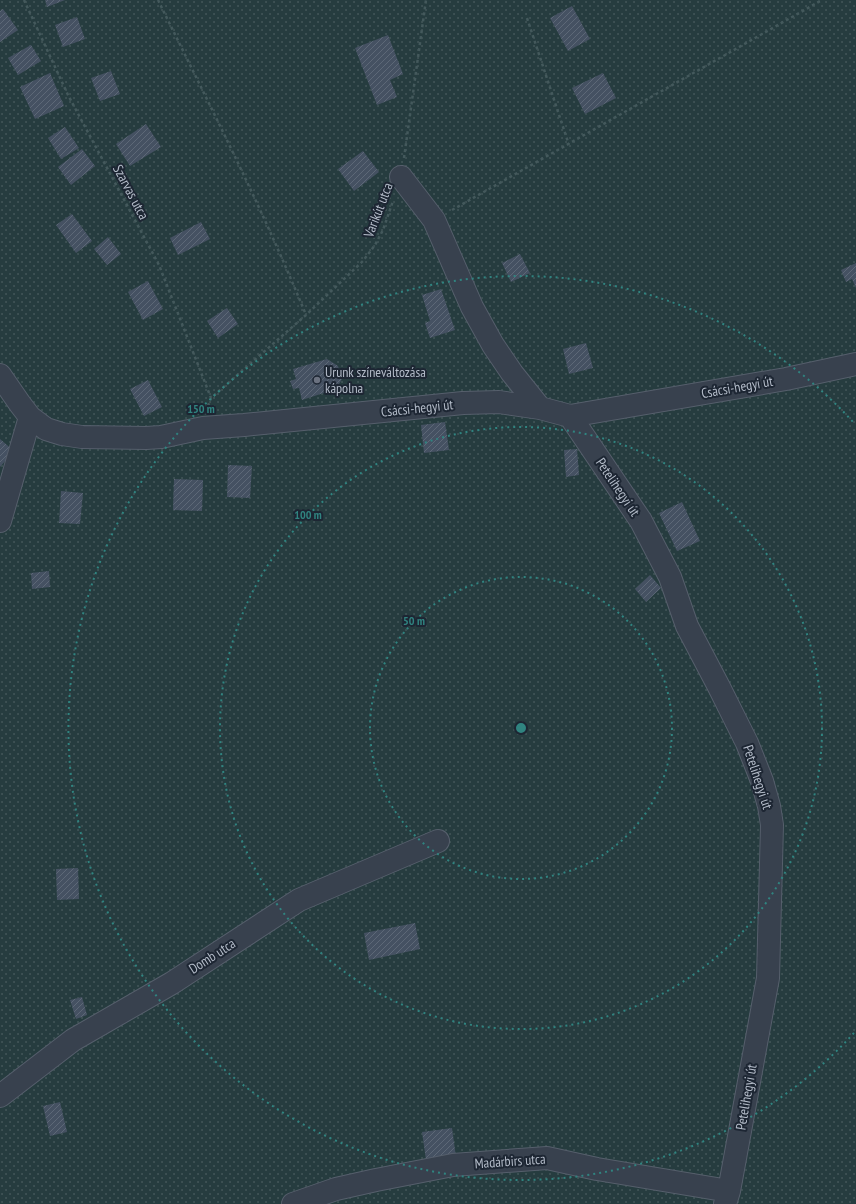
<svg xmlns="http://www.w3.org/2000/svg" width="856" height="1204" viewBox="0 0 856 1204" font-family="'PT Sans Narrow',sans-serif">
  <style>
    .park { fill: url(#park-dots) }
    .building { fill: url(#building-hatch) }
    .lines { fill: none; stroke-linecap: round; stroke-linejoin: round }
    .minor-casing { stroke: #565f6c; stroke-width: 24 }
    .path { stroke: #44595c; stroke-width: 2.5; stroke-dasharray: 3 3; stroke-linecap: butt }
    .minor { stroke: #38414e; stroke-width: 22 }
    .ring { fill: none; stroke: #308480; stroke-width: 2; stroke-dasharray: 2 4 }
    .worship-dot { fill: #6b7280; stroke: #1d2633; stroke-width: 1.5 }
    .labels { text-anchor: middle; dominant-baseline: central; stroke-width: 4; stroke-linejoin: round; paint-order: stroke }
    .street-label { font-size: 14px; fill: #b4bcc9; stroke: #1d2633 }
    .poi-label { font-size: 14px; fill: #b4bcc9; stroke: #1d2633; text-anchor: start }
    .centre { fill: #308480; stroke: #1d2633; stroke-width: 2 }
    .ring-label { font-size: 12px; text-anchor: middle; font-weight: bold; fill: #308480; stroke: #1d2633; stroke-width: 4; stroke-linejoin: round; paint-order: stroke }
  </style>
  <defs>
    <pattern id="park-dots" width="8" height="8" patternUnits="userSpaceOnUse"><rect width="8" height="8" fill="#263c3f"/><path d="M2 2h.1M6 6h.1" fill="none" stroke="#435659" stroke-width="1.8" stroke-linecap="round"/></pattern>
    <pattern id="building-hatch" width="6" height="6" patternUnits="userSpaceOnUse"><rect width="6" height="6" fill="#455162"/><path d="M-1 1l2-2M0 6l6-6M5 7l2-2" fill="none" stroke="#5d6877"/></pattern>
  </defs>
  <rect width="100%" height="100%" fill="#242f3e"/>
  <path class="park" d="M0,0H856V1204H0Z"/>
  <path class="building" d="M45,0H65L47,7Z
    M572,6L590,39L568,51L550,18Z
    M3,9L18,30L0,42V11Z
    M77,17L85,39L63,47L55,25Z
    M388,35L403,74L390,80L397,97L377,105L355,48Z
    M31,45L41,61L18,75L8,58Z
    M111,71L120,94L100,101L91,78Z
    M50,73L64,106L35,119L20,87Z
    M603,73L616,98L585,114L572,88Z
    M146,124L161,147L130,166L116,144Z
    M65,127L79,148L61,159L48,138Z
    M82,149L95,166L71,185L58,167Z
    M363,151L379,172L354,191L338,169Z
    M72,214L92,241L76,253L56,225Z
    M201,222L210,239L178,255L170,238Z
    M108,237L121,254L107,265L94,249Z
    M520,254L530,273L511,282L502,263Z
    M856,263V288L852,279L846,282L841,270Z
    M148,281L163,309L143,320L128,292Z
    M441,289L455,330L430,338L425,323L430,321L422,295Z
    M227,308L238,324L218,338L207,321Z
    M586,343L593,368L569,374L563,349Z
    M327,359L338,366L342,379L336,389L302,400L299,388L293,389L290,381L296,379L293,369Z
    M148,380L162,407L144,416L130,389Z
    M445,422L449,450L424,453L421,425Z
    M0,439L14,451L0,467Z
    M577,449L579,475L566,477L564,450Z
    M228,465L252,466L250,498L227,497Z
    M174,479L203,480L202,511L173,510Z
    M61,491L83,493L80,524L59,523Z
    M682,502L700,541L677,551L659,513Z
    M49,571L50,587L32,589L31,573Z
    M650,575L661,588L646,602L635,589Z
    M78,868L79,899L57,900L56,869Z
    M415,923L420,949L369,960L364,933Z
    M82,997L87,1015L76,1019L70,1000Z
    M60,1102L67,1132L50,1136L43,1106Z
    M452,1128L456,1157L426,1160L422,1132Z"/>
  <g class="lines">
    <g class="minor-casing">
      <path id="minor" d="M401,177L434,220L472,307L493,345L512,373L540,408
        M0,375L20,404L30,417L46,429L62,434L82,437L146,438L161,437L203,428L244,425L463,403L499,402L540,408L570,416L786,379L856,364
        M570,416L641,521L670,577L687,626L719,687L747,743L762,781L769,806L772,825L768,978L729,1191L725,1204
        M0,521L30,417
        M0,1096L73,1040L172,983L299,900L438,841
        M293,1204L336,1189L376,1180L453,1165L547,1158L597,1169L729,1191"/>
    </g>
    <path class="path" d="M24,0L68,95L159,265L211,398
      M158,0C209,104 262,207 306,315
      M527,18L569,145
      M404,158L426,0
      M452,210L822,0
      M208,406L211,398L306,315L363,261L375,245L383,230L393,201"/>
    <use href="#minor" class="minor"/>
  </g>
  <g class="ring">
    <circle cx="521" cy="728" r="151"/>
    <circle cx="521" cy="728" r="301"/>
    <path d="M854 1033A452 452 0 1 1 854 423"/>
  </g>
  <circle class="worship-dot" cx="317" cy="380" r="4"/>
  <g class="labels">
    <g class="street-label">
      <text transform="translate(131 192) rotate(62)">Szarvas utca</text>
      <text transform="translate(378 210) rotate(-69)">Varikút utca</text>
      <text transform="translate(737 387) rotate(-10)">Csácsi-hegyi út</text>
      <text transform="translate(417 408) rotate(-6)">Csácsi-hegyi út</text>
      <text transform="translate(618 487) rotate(56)">Petelihegyi út</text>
      <text transform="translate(758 777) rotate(72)">Petelihegyi út</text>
      <text transform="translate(212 956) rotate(-33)">Domb utca</text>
      <text transform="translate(746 1097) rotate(-80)">Petelihegyi út</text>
      <text transform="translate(510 1161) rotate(-4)">Madárbirs utca</text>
    </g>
    <g class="poi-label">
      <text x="325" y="372">Urunk színeváltozása<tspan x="325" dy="16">kápolna</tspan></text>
    </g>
  </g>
  <circle cx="521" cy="728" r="6" class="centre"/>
  <g class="ring-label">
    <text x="201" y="413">150 m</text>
    <text x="308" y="519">100 m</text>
    <text x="414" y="625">50 m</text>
  </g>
</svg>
